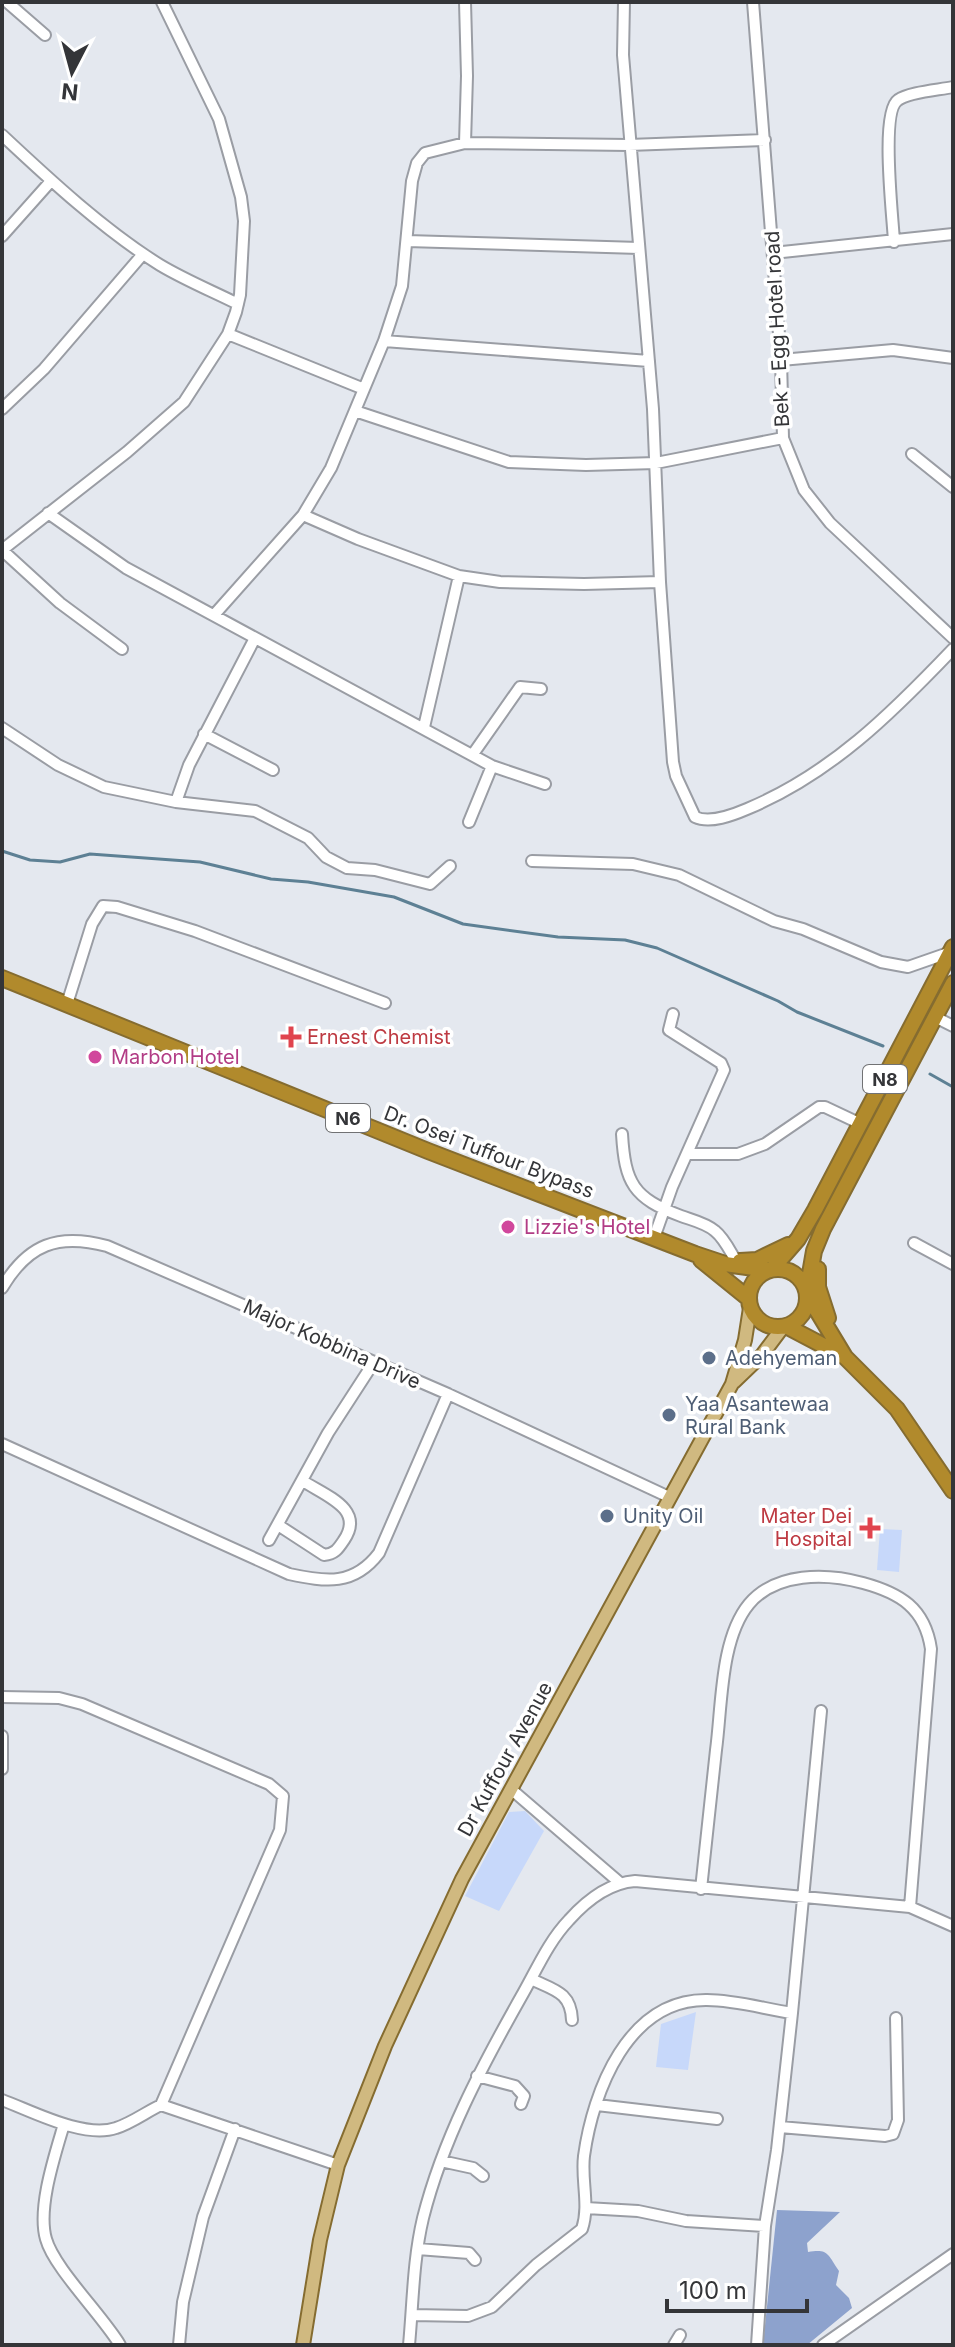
<svg xmlns="http://www.w3.org/2000/svg" width="955" height="2347" viewBox="0 0 955 2347" font-family="Inter,sans-serif">
  <style>
    .green { fill: #c7d8fa }
    .forest { fill: #8da2cd }
    .lines { fill: none; stroke-linecap: round; stroke-linejoin: round }
    .stream { stroke: #5d8094; stroke-width: 3 }
    .minor-casing { stroke: #9a9da4; stroke-width: 14 }
    .major-casing { stroke: #856c30; stroke-width: 16 }
    .highway-casing { stroke: #856c30; stroke-width: 18 }
    .minor { stroke: #fff; stroke-width: 10 }
    .major { stroke: #d0b980; stroke-width: 12 }
    .highway { stroke: #b18a2c; stroke-width: 14 }
    .health-dot { fill: #e0444e; stroke: #fff; stroke-width: 3 }
    .hotel-dot { fill: #d1479c; stroke: #fff; stroke-width: 3 }
    .service-dot { fill: #5c6f8a; stroke: #fff; stroke-width: 3 }
    .labels { text-anchor: middle; dominant-baseline: central; stroke-width: 7; stroke-linejoin: round; paint-order: stroke }
    .shield { fill: #fff; stroke: #717274; stroke-width: 2 }
    .shield-label { font-size: 18px; font-weight: bold; fill: #343538 }
    .street-label { font-size: 20px; fill: #343538; stroke: #fff }
    .health-label { font-size: 20px; fill: #be3a42; stroke: #fff; text-anchor: start }
    .hotel-label { font-size: 20px; fill: #b23c85; stroke: #fff; text-anchor: start }
    .service-label { font-size: 20px; fill: #4e5e75; stroke: #fff; text-anchor: start }
  </style>
  <rect width="100%" height="100%" fill="#e4e8ef"/>
  <path class="green" d="M880,1529L902,1530L899,1572L877,1570Z
    M525,1811L544,1831L499,1911L465,1896L509,1812Z
    M696,2012L688,2070L656,2067L661,2024Z"/>
  <path class="forest" d="M777,2210L840,2212L807,2243L808,2252C828,2249 827,2253 839,2271L836,2285L849,2298L852,2308L807,2345H763Z"/>
  <g class="lines">
    <path class="stream" d="M2,851L30,860L60,862L90,854L200,862L271,879L308,882L394,897L463,924L558,937L625,940L657,948L778,1001L797,1012L883,1046
      M930,1074L953,1087"/>
    <g class="minor-casing">
      <path id="minor" d="M7,2L45,35
        M465,2L467,76L465,143
        M624,2L623,55L653,409L660,582L673,762L676,776L695,817C710,824 733,815 747,809C831,774 892,713 953,649
        M753,2L781,360L783,438L804,490L830,523L953,638
        M2,135C50,180 104,230 160,265C185,280 212,291 238,304
        M2,236L51,181
        M407,241L639,248
        M894,242C893,218 880,112 898,100C909,92 939,90 953,87
        M773,253L953,234
        M228,334L364,389
        M384,341L649,361
        M781,360L893,350L953,358
        M2,409L44,369L143,254
        M355,411L509,462L586,465L656,463L783,438
        M912,454L953,487
        M48,513L126,568L492,766L545,784
        M303,515L358,539L459,576L500,582L584,584L660,582
        M2,550L127,452L184,402L228,334L236,312L240,295L244,221L241,197L219,119L162,2
        M2,550L60,603L122,649
        M214,615L303,515L331,468L384,341L402,286L412,181L417,163L425,153L465,143L629,145L765,140
        M424,727L459,576
        M2,728L58,765L104,787L176,802L255,811L308,838L326,857L347,868L375,870L430,884L450,866
        M204,734L273,770
        M473,754L520,687L541,689
        M176,802L189,765L255,638
        M469,822L492,766
        M532,861L633,864L679,875L774,921L803,929L881,962L908,967L951,952
        M67,1004L92,924L103,906L117,907L195,931L385,1003
        M935,1017L953,1026
        M622,1134C625,1183 633,1198 681,1216C692,1220 706,1223 715,1231C724,1238 730,1251 736,1261
        M687,1154H738L765,1144L819,1107H825L861,1124
        M654,1238L672,1187L724,1070L721,1063L669,1030L673,1014
        M914,1243L953,1264
        M2,1288C28,1244 58,1233 107,1246L448,1394L669,1497
        M2,1444L289,1574C326,1582 354,1586 379,1553L448,1394
        M278,1525L324,1555C335,1554 338,1549 344,1540C365,1509 326,1496 303,1481
        M269,1540L328,1433L374,1362
        M2,1697L59,1698L82,1704L269,1784L283,1796L280,1830L161,2105
        M2,1736V1769
        M512,1790L619,1882
        M701,1889C706,1843 711,1797 716,1750C722,1706 720,1639 749,1604C776,1572 826,1573 863,1583C900,1593 925,1608 931,1649L910,1907
        M531,1979C554,1990 571,1992 572,2020
        M477,2076L515,2086L524,2096L521,2104
        M2,2100C32,2111 84,2139 116,2128C132,2123 146,2112 161,2105L338,2165
        M597,2105L717,2119
        M64,2124C55,2155 37,2208 46,2239C54,2268 102,2315 120,2345
        M780,2127L885,2136L893,2134L898,2120L896,2018
        M441,2161L473,2168L483,2176
        M586,2208L638,2211L686,2221L765,2226
        M418,2249L469,2253L475,2260
        M412,2315L468,2316L492,2307L536,2265L582,2229C590,2205 581,2181 584,2156C593,2091 628,1999 707,2000C735,2000 765,2009 792,2013
        M179,2345L183,2302L203,2217L235,2129
        M409,2345C413,2303 413,2260 423,2218C443,2139 481,2068 521,1997C536,1971 548,1942 569,1920C586,1901 609,1883 635,1881L910,1907L953,1926
        M674,2345L680,2335
        M757,2345L765,2226L777,2150L792,2013L821,1711
        M823,2345L953,2254"/>
    </g>
    <g class="major-casing">
      <path id="major" d="M734,1382L762,1355L783,1327
        M303,2345L320,2240L338,2165L385,2046L462,1879L732,1384L745,1340L750,1308"/>
    </g>
    <g class="highway-casing">
      <path id="highway" d="M2,978L428,1151L695,1254L725,1264L768,1270
        M701,1260L748,1298
        M740,1261L757,1260L788,1245
        M749 1298a29 29 0 1 1 58 0a29 29 0 1 1-58 0Z
        M772,1269L798,1239L815,1210L953,947
        M818,1269V1287L828,1318
        M807,1291L814,1251L823,1229L953,983
        M807,1294L845,1357L897,1409L953,1491
        M786,1326L845,1357"/>
    </g>
    <use href="#minor" class="minor"/>
    <use href="#major" class="major"/>
    <use href="#highway" class="highway"/>
  </g>
  <g class="health-dot">
    <path d="M287 1025h8v8h8v8h-8v8h-8v-8h-8v-8h8z"/>
    <path d="M866 1516h8v8h8v8h-8v8h-8v-8h-8v-8h8z"/>
  </g>
  <g class="hotel-dot">
    <circle cx="95" cy="1057" r="8"/>
    <circle cx="508" cy="1227" r="8"/>
  </g>
  <g class="service-dot">
    <circle cx="709" cy="1358" r="8"/>
    <circle cx="669" cy="1415" r="8"/>
    <circle cx="607" cy="1516" r="8"/>
  </g>
  <g class="labels">
    <g class="shield">
      <rect x="863" y="1065" width="44" height="28" rx="6"/>
      <rect x="326" y="1104" width="44" height="28" rx="6"/>
    </g>
    <g class="shield-label">
      <text x="885" y="1079">N8</text>
      <text x="348" y="1118">N6</text>
    </g>
    <g class="street-label">
      <text transform="translate(777 329) rotate(-93)">Bek - Egg Hotel road</text>
      <text transform="translate(489 1152) rotate(21)">Dr. Osei Tuffour Bypass</text>
      <text transform="translate(332 1344) rotate(24)">Major Kobbina Drive</text>
      <text transform="translate(505 1759) rotate(-61)">Dr Kuffour Avenue</text>
    </g>
    <g class="health-label">
      <text x="307" y="1037">Ernest Chemist</text>
      <text x="852" y="1516" text-anchor="end">Mater Dei<tspan x="852" dy="23">Hospital</tspan></text>
    </g>
    <g class="hotel-label">
      <text x="111" y="1057">Marbon Hotel</text>
      <text x="524" y="1227">Lizzie's Hotel</text>
    </g>
    <g class="service-label">
      <text x="725" y="1358">Adehyeman</text>
      <text x="685" y="1404">Yaa Asantewaa<tspan x="685" dy="23">Rural Bank</tspan></text>
      <text x="623" y="1516">Unity Oil</text>
    </g>
  </g>
  <rect width="955" height="2347" fill="none" stroke="#343538" stroke-width="8"/>
  <g transform="translate(72 72) rotate(186)" stroke="#ffffff" stroke-width="6" paint-order="stroke">
  <path d="M0-6L14 30L0 20L-14 30Z" fill="#343538"/>
  <text y="-12" font-size="22" font-weight="bold" text-anchor="middle" fill="#343538">N</text>
  </g>
  <path d="M667 2299v12h140v-12" fill="none" stroke="#343538" stroke-width="4"/>
  <text x="679" y="2299" font-size="24" fill="#343538" stroke="#ffffff" stroke-width="6" paint-order="stroke">100 m</text>
</svg>
